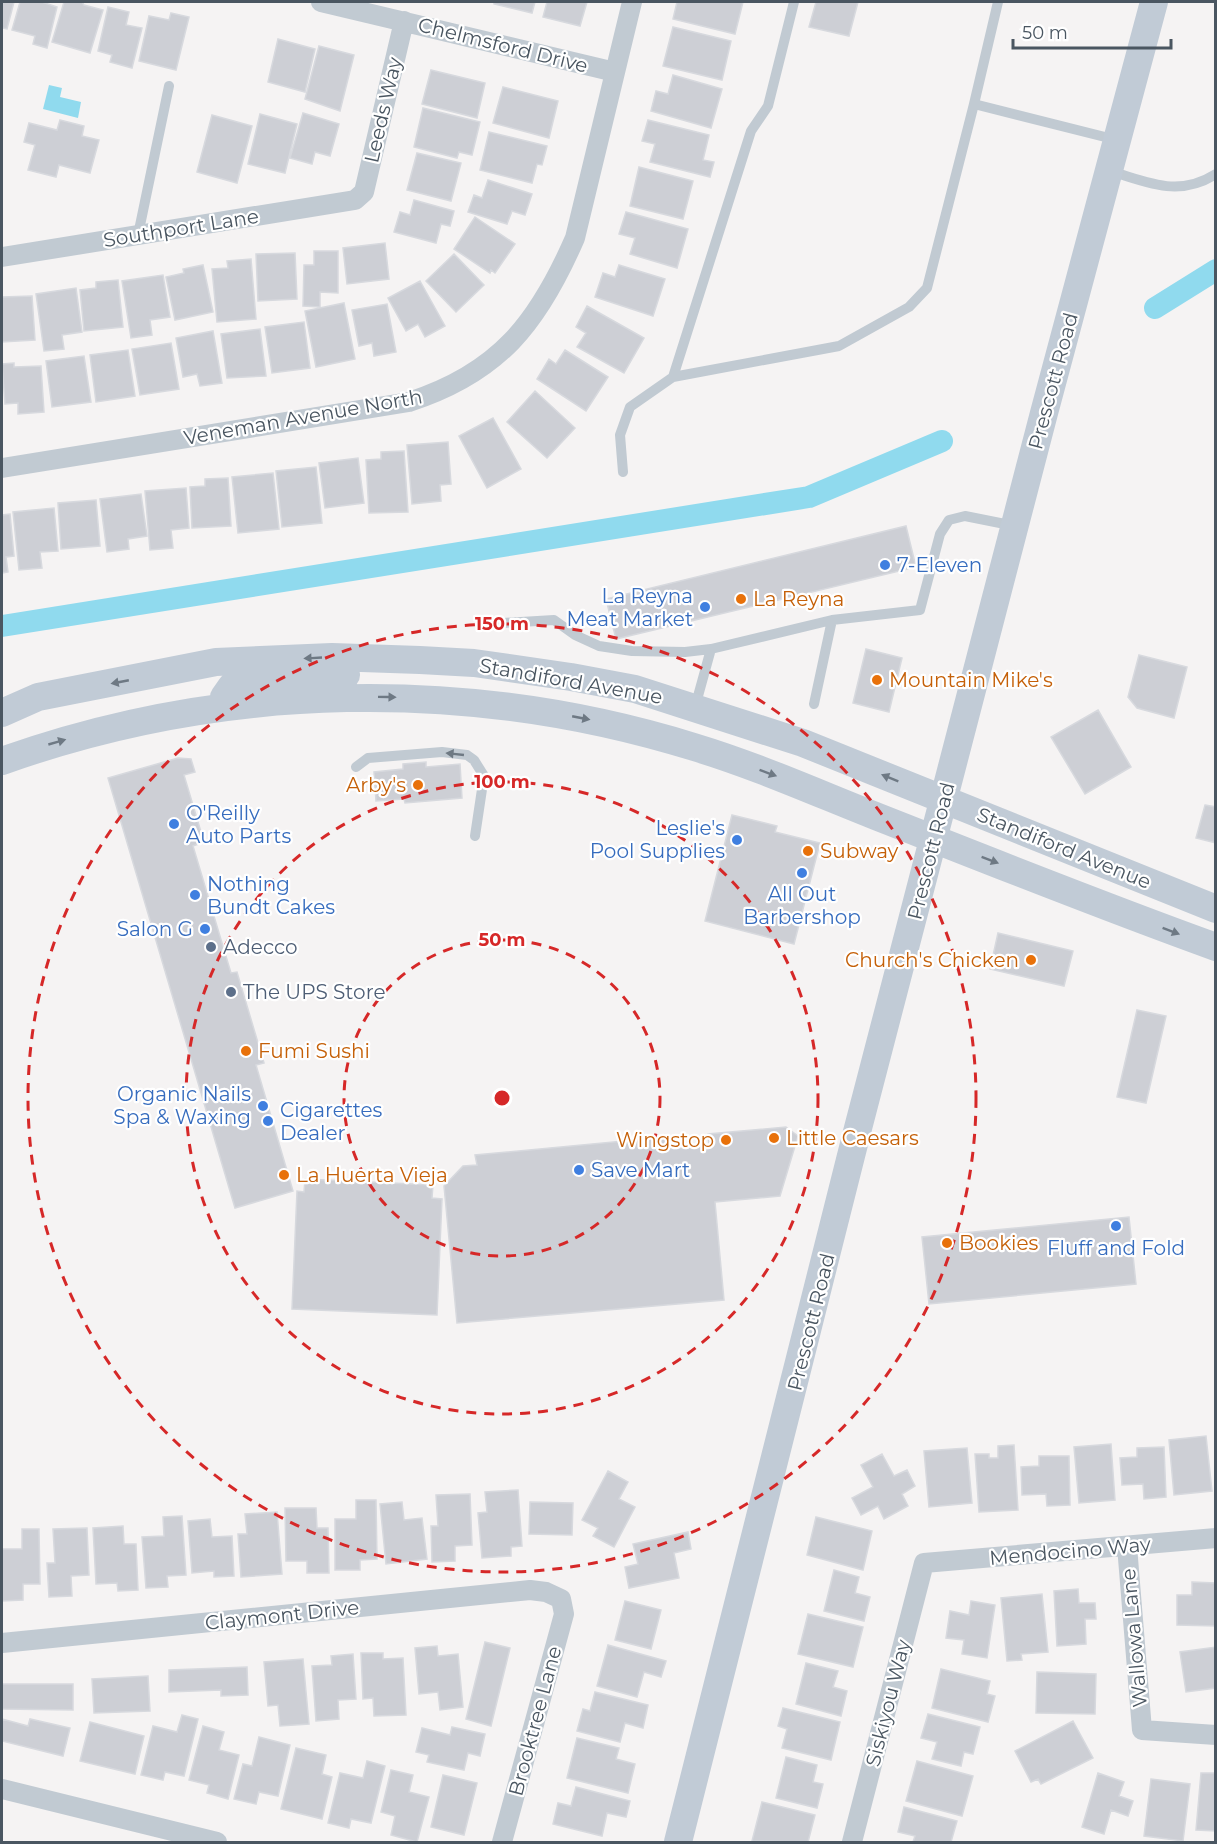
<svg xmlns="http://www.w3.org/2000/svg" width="1217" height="1844" viewBox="0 0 1217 1844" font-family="Montserrat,sans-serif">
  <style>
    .water { fill: #90daee }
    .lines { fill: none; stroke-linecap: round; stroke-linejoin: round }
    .canal { stroke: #90daee; stroke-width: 22 }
    .building { fill: #cdcfd5; stroke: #d7d9de; stroke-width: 1.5 }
    .service { stroke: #c1cad2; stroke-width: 10 }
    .minor { stroke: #c1cad2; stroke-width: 20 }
    .secondary { stroke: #c1cbd6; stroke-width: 28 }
    .oneway { fill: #6e7984 }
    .oneway2 { fill: #6e7983 }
    .ring { fill: none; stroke: #d62828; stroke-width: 3; stroke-dasharray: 10 8 }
    .shop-dot { fill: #3f7fe0; stroke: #fff; stroke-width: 2 }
    .food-dot { fill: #e8710a; stroke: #fff; stroke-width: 2 }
    .service-dot { fill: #5c6f8a; stroke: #fff; stroke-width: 2 }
    .labels { text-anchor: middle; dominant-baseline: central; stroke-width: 4.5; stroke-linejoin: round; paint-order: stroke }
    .street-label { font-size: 20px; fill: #4a5661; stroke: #fff }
    .shop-label { font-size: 20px; fill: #366cbe; stroke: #fff; text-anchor: start }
    .food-label { font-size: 20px; fill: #c56008; stroke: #fff; text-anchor: start }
    .service-label { font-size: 20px; fill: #4e5e75; stroke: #fff; text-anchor: start }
    .centre { fill: #d62828; stroke: #fff; stroke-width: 3 }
    .ring-label { font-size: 18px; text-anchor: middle; font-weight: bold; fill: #d62828; stroke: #fff; stroke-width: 4.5; stroke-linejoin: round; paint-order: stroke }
  </style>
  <rect width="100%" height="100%" fill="#f5f3f3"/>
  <path class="water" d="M49,85L62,88L60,97L81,102L78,118L43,109Z"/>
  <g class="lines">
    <path class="canal" d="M1155,308L1216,270
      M2,626L809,497L942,441"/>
  </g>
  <path class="building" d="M2,2H14L7,29L2,28Z
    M20,2H42L57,7L47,48L33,44L35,36L12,30Z
    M64,2H82L84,5L103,10L90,53L52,42Z
    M494,2H535L532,13L494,4Z
    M547,2H587L580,26L543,17Z
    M677,2H743L735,34L673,19Z
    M816,2H858L849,36L809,27Z
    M108,7L129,12L126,25L142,28L132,68L110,62L112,55L98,51Z
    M171,13L189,17L176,70L139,61L149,16L169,20Z
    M673,27L731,41L722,80L663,66Z
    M278,39L315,49L305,92L268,82Z
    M319,46L354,55L340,111L305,99Z
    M431,70L485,83L477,118L422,104Z
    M673,75L722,89L711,128L651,111L656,91L668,94Z
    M503,87L558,101L549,138L493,123Z
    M423,108L480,122L472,155L459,152L457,158L414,147Z
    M303,113L339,124L330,156L315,152L312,164L290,158Z
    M260,114L297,124L285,173L248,164Z
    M212,115L252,126L237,183L197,172Z
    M60,120L84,126L82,136L99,140L90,173L59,165L56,177L28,170L35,145L24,142L29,123L57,130Z
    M648,120L709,135L703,160L714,162L710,177L650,162L655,144L642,141Z
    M489,132L547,146L542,165L537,164L532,183L480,170Z
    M417,153L461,163L451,201L407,190Z
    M639,167L693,181L683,219L630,206Z
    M488,180L532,194L525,215L512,211L507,224L468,212L474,195L482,198Z
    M414,200L454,211L450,226L441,224L436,243L394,232L400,212L410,215Z
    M626,212L688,229L677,268L630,254L635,238L619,234Z
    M475,217L515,244L495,273L491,270L490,273L454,249Z
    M385,243L389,279L347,284L343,248Z
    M314,251H338V293L320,292V307L303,306L304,265H314Z
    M295,253L297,299L258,301L256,254Z
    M454,254L484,285L456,312L426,281Z
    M251,259L256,319L217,322L212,269L228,268L227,261Z
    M203,265L213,312L175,320L166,277L184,273L183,269Z
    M619,265L665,279L653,316L595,297L603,273L615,277Z
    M163,275L170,317L150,320L152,335L131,338L122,281Z
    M118,280L123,327L84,331L80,290L96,288V282Z
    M420,281L445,326L425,337L418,324L406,331L388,298Z
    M76,288L82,332L62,335L64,349L44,351L36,294Z
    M32,296L35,340L2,342V297Z
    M344,303L355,359L316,367L305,311Z
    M387,304L396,352L374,356L372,343L359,346L352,310Z
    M587,306L644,338L624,373L577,347L586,333L576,327Z
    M304,322L310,368L272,373L265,327Z
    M260,329L266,376L227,378L221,334Z
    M213,331L222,383L200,386L197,374L183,377L176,338Z
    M171,343L179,389L140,395L132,349Z
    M128,350L135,396L96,402L90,355Z
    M565,350L608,377L586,411L537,379L549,359L556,364Z
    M84,356L91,402L52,407L46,361Z
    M14,363V367L41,366L44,412L18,414V403L5,404L2,364Z
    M535,391L575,428L547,458L507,422Z
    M493,418L521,469L487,488L459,436Z
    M448,442L451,484L440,485L441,501L412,504L407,445Z
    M404,451L408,512L369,513L366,460L381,459V452Z
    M358,458L364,503L325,508L319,463Z
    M316,467L322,523L282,527L276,471Z
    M273,473L279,529L238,533L232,477Z
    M228,478L231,526L192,528L190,487L205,486V479Z
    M186,488L189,528L171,530L173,548L150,550L145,491Z
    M141,494L147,536L128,539L129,549L107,552L100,499Z
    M96,500L100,546L61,549L58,503Z
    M54,508L58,551L40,552L42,568L19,570L13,512Z
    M10,514L14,556L6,557L8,572L2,573V515Z
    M906,526L916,567L616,639L606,599Z
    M866,649L902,658L889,712L853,703Z
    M1139,655L1187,667L1174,718L1137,708L1128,697Z
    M1098,710L1131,767L1085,794L1051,737Z
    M178,758L191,759L195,772L184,775L204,842L193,846L231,973L237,972L264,1063L256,1065L293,1191L235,1208L108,778Z
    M426,762V767L460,764L462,798L405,803L404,799L376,801L374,772L403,769V764Z
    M1205,805L1216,807V843L1196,838Z
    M732,815L777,826L775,832L820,843L794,944L705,921Z
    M998,933L1073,951L1064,986L990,969Z
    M1137,1010L1166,1016L1146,1103L1117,1097Z
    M786,1127L798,1136L780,1196L715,1202L724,1300L457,1323L444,1186L463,1166L477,1165L475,1155L676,1136L678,1148L709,1145L708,1134Z
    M305,1179L433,1185L432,1198L442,1199L437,1315L292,1309L297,1191L304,1192Z
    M1129,1217L1136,1284L929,1304L922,1237Z
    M1206,1436L1212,1491L1174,1495L1169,1440Z
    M1111,1444L1115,1500L1079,1503L1074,1447Z
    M1014,1445L1018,1510L979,1512L975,1454H989V1458H998V1446Z
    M1164,1447L1166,1497L1144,1499L1143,1484L1122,1485L1120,1458L1137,1457V1448Z
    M967,1448L972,1503L929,1507L924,1451Z
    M882,1454L894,1476L907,1470L915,1486L902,1494L908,1506L884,1519L878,1506L861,1515L852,1498L873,1487L861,1465Z
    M1039,1456H1069L1070,1505L1047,1506L1046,1494L1022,1495L1021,1467L1039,1466Z
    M608,1471L628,1482L619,1499L635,1507L614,1547L593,1536L598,1528L582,1520Z
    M518,1490L522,1546L511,1547V1556L482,1558L478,1513L487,1512L485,1492Z
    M470,1494L472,1545L455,1546V1561L432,1562L431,1526H438L436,1495Z
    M356,1500H376L377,1559L360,1560V1570H335V1519H356Z
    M402,1502L404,1520L422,1518L427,1559L386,1564L380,1504Z
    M530,1502L573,1503L572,1535L529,1534Z
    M285,1508H316L317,1528H328L329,1573H307V1561H286Z
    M277,1512L282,1574L241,1577L238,1534H247L245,1514Z
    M182,1516L186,1575L167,1576L168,1587L146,1588L142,1537L164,1536L163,1517Z
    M816,1517L872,1531L863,1570L807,1555Z
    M210,1519L212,1537L232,1536L234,1576L214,1577V1571L192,1573L188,1521Z
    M123,1526L124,1544H136L138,1590L118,1591L117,1583L96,1584L93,1528Z
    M87,1528L89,1575L71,1576L72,1596L49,1597L47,1563H55L53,1529Z
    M22,1529H39L40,1584H23V1600L2,1601V1549H22Z
    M688,1532L691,1549L674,1553L679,1578L629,1588L625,1567L638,1564L633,1544Z
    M834,1570L859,1577L855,1593L870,1597L864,1621L824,1611Z
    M1192,1582L1216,1583V1626L1177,1625V1595H1192Z
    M1078,1589L1079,1603H1095L1096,1619H1085L1086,1644L1057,1646L1054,1591Z
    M1042,1594L1048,1652L1021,1654L1022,1660L1007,1661L1001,1598Z
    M625,1601L661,1610L651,1649L615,1640Z
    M971,1601L995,1605L987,1658L962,1654L964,1640L946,1638L950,1611L969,1615Z
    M808,1614L863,1627L853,1667L798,1654Z
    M485,1642L510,1648L491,1726L466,1719Z
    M608,1645L666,1661L661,1677L644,1672L637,1697L597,1686Z
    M437,1646L438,1656L458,1654L463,1707L440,1710L438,1692L419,1694L415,1648Z
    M1216,1647V1688L1186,1692L1180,1652Z
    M361,1653H383V1659L403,1658L406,1715L374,1716L373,1698L363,1699Z
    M353,1654L356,1699L338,1700L339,1719L316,1721L312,1666L332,1665L331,1656Z
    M303,1659L309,1724L280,1726L278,1705L268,1706L264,1662Z
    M806,1663L838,1671L833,1687L847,1691L841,1716L796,1704Z
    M247,1667L248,1695L221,1696V1690L169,1692V1670Z
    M941,1669L990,1681L987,1694L995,1696L988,1722L932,1708Z
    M1037,1672L1096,1674L1095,1714L1036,1713Z
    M148,1676L150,1711L94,1713L92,1679Z
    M2,1684H73V1710L2,1709Z
    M595,1692L648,1705L643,1728L625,1723L620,1742L577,1731L583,1709L590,1711Z
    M783,1708L840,1722L831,1760L782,1748L787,1729L778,1726Z
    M928,1714L980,1727L973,1754L964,1752L961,1766L932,1759L937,1742L921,1738Z
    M182,1715L198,1719L184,1776L165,1772L163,1780L141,1775L153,1726L177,1732Z
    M2,1719L28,1726L30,1719L70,1728L63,1756L2,1741Z
    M1073,1721L1093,1758L1041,1784L1038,1779L1031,1782L1015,1751Z
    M90,1722L144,1736L135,1774L80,1761Z
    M203,1726L224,1732L219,1750L239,1755L228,1799L207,1793L209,1785L189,1780Z
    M452,1727L485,1734L480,1756L468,1753L464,1770L427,1762L429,1755L416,1752L422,1728L450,1735Z
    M259,1737L290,1745L278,1796L259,1792L256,1804L234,1799L243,1764L252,1766Z
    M577,1738L619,1748L616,1759L635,1764L628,1793L567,1778Z
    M296,1748L326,1755L322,1774L332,1777L322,1819L281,1809Z
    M786,1757L817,1765L813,1782L823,1784L817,1808L776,1798Z
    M367,1761L385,1766L371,1823L351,1819L349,1828L328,1823L340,1773L363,1778Z
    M917,1761L973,1776L962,1816L906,1801Z
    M391,1770L413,1775L409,1792L429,1797L417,1842L391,1835L395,1816L381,1812Z
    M1098,1773L1124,1782L1119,1796L1133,1801L1128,1816L1111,1810L1104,1834L1082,1827Z
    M1201,1773H1216V1831L1196,1830Z
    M443,1775L477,1783L464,1835L431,1827Z
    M1151,1779L1190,1784L1183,1841L1144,1836Z
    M576,1787L630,1801L626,1817L607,1813L602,1836L553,1824L558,1803L571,1806Z
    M762,1802L815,1815L808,1842L752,1841Z
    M904,1807L957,1821L951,1842H913L915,1836L898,1832Z"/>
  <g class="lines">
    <path class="service" d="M974,104L998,2
      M1110,171C1148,182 1178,198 1216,174
      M138,235L169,86
      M673,377L751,131L768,106L794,2
      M623,472L620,435L630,407L673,377L839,346L909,307L927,288L974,104L1117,140
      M503,623L554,620L575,635L599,646L632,651L685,652L711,649L832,620L920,610L940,534L949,520L965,516L1015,526
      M814,704L832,620
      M695,707L711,649
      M356,767L368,758L442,752L467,755L474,760L484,776L475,836"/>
    <path class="minor" d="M321,2L615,72
      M2,257L355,200L364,192L404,21
      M2,468L409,402C499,373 538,323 575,238L632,2
      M1127,1546L1142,1730L1216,1735
      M2,1643L530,1590L546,1592L561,1599L564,1614L502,1842
      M2,1789L217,1842
      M852,1842L924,1563L1216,1538"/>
    <path class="secondary" d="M224,697L231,687L346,675
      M2,713L38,697L216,662L332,657L420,660L474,663L571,677L635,689L803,743L1216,909
      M2,761C224,682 468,677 694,747C757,766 817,793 878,817C990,861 1102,906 1216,947
      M678,1842L857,1132L1044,413L1154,2"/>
  </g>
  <defs><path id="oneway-solid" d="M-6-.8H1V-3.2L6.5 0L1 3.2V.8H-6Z" transform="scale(1.5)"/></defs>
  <g class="oneway">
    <use href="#oneway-solid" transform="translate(313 658) rotate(177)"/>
    <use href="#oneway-solid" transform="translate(120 682) rotate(169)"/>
    <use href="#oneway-solid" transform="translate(387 697) rotate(1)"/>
    <use href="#oneway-solid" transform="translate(581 718) rotate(11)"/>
    <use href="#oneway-solid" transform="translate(57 742) rotate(-16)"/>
    <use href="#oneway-solid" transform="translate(768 773) rotate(20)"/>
    <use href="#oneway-solid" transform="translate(890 778) rotate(-158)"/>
    <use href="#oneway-solid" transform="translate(990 860) rotate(21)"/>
    <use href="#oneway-solid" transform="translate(1171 931) rotate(21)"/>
  </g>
  <use class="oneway2" href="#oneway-solid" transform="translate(455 754) rotate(-174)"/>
  <g class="ring">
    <circle cx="502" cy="1098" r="158"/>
    <circle cx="502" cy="1098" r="316"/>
    <circle cx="502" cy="1098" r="474"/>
  </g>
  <g class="shop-dot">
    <circle cx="885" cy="565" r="6"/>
    <circle cx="705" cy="607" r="6"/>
    <circle cx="174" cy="824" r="6"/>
    <circle cx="737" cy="840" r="6"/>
    <circle cx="802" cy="873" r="6"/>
    <circle cx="195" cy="895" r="6"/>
    <circle cx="205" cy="929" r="6"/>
    <circle cx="263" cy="1106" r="6"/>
    <circle cx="268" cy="1121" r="6"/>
    <circle cx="579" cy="1170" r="6"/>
    <circle cx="1116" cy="1226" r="6"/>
  </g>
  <g class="food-dot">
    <circle cx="741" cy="599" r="6"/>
    <circle cx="877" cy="680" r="6"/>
    <circle cx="418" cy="785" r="6"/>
    <circle cx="808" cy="851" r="6"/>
    <circle cx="1031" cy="960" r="6"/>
    <circle cx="246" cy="1051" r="6"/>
    <circle cx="774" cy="1138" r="6"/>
    <circle cx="726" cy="1140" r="6"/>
    <circle cx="284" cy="1175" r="6"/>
    <circle cx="947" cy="1243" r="6"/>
  </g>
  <g class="service-dot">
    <circle cx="211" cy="947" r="6"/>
    <circle cx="231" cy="992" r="6"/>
  </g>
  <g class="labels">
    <g class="street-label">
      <text transform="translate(503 45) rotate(14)">Chelmsford Drive</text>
      <text transform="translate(383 110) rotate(-77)">Leeds Way</text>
      <text transform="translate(181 228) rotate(-9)">Southport Lane</text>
      <text transform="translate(1053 381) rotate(-75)">Prescott Road</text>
      <text transform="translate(303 417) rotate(-10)">Veneman Avenue North</text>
      <text transform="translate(571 681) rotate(10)">Standiford Avenue</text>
      <text transform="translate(1064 848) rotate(22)">Standiford Avenue</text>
      <text transform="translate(931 851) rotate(-76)">Prescott Road</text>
      <text transform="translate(811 1322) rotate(-76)">Prescott Road</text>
      <text transform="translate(1070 1551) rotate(-5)">Mendocino Way</text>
      <text transform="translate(282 1615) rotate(-6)">Claymont Drive</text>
      <text transform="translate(1134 1638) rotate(-95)">Wallowa Lane</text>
      <text transform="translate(888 1703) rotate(-76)">Siskiyou Way</text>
      <text transform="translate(535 1721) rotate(-75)">Brooktree Lane</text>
    </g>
    <g class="shop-label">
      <text x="897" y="565">7-Eleven</text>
      <text x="693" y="596" text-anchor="end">La Reyna<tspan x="693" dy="23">Meat Market</tspan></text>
      <text x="186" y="813">O'Reilly<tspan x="186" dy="23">Auto Parts</tspan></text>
      <text x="725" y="828" text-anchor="end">Leslie's<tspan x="725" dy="23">Pool Supplies</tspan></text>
      <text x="207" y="884">Nothing<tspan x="207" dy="23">Bundt Cakes</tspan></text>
      <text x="802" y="894" text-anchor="middle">All Out<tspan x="802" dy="23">Barbershop</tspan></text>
      <text x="193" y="929" text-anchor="end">Salon G</text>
      <text x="251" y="1094" text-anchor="end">Organic Nails<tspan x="251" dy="23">Spa &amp; Waxing</tspan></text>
      <text x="280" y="1110">Cigarettes<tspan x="280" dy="23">Dealer</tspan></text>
      <text x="591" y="1170">Save Mart</text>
      <text x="1116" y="1248" text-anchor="middle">Fluff and Fold</text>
    </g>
    <g class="food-label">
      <text x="753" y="599">La Reyna</text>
      <text x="889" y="680">Mountain Mike's</text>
      <text x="406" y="785" text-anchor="end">Arby's</text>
      <text x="820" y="851">Subway</text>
      <text x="1019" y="960" text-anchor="end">Church's Chicken</text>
      <text x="258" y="1051">Fumi Sushi</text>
      <text x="786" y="1138">Little Caesars</text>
      <text x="714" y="1140" text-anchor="end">Wingstop</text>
      <text x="296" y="1175">La Huerta Vieja</text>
      <text x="959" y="1243">Bookies</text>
    </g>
    <g class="service-label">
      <text x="223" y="947">Adecco</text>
      <text x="243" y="992">The UPS Store</text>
    </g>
  </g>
  <circle cx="502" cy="1098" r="9" class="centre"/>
  <g class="ring-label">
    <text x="502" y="630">150 m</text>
    <text x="502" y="788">100 m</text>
    <text x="502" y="946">50 m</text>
  </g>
  <rect width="1217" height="1844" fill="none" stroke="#4a5661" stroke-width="6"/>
  <path d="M1013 39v9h158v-9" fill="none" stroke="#4a5661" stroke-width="3"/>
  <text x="1022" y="39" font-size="18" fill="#4a5661" stroke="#ffffff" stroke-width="4.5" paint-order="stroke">50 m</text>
</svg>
